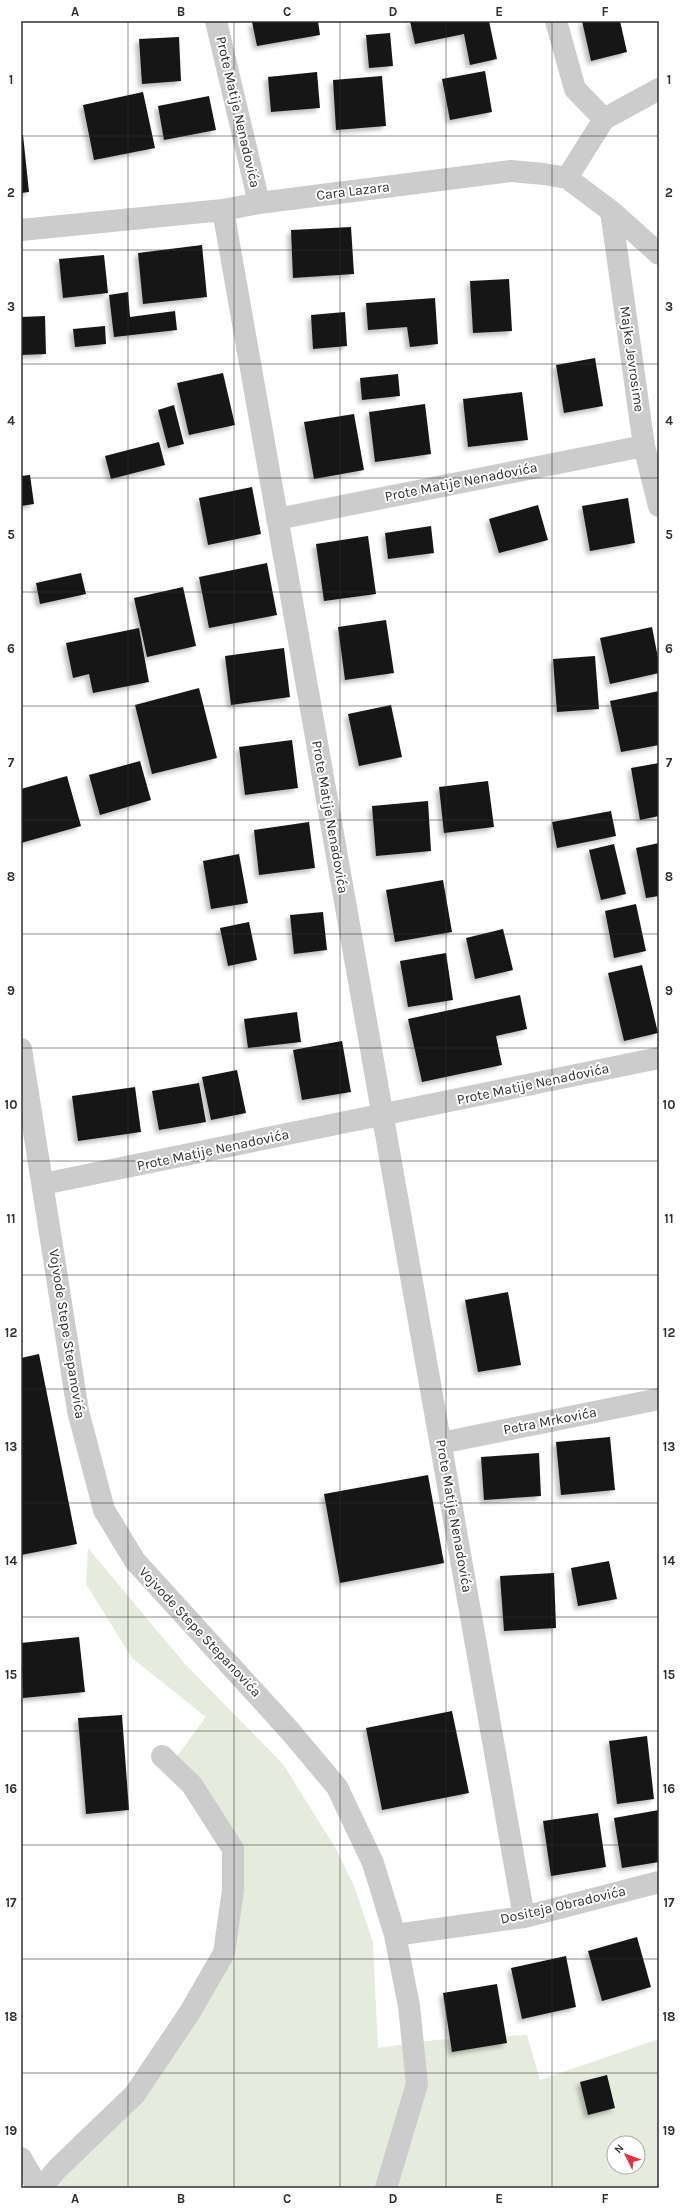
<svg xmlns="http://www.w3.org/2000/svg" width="680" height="2209" viewBox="0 0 680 2209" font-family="Karla,sans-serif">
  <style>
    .green { fill: #e5ecdd; fill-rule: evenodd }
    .building { fill: #161616; filter: url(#shadow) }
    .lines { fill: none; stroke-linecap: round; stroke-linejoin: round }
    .minor { stroke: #ccc; stroke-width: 22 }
    .grid { fill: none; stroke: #2f2f2f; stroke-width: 1; stroke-opacity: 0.55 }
    .labels { text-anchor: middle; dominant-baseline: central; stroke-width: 4; stroke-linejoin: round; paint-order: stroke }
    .street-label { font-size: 14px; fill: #2f2f2f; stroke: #fff }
    .neatline { fill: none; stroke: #2f2f2f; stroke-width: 1.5 }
    .grid-label { font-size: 13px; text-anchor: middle; font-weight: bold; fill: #2f2f2f }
  </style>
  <defs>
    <filter id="shadow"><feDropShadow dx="-3.5" dy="3.5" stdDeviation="2" flood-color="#0004"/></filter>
  </defs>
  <rect width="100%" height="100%" fill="#fff"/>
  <path class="green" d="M88,1548L185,1664L283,1764L336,1849L355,1888L373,1942L378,2048L435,2040L527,2035L540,2080L659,2039V2188H41L135,2094L224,1953L233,1849L171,1764L206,1717L132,1658L86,1584ZM614,2143H638V2167H614Z"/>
  <path class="building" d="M318,21L320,35L257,46L252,22Z
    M410,21H489L497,59L470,65L464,34L415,44Z
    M582,21H620L627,52L591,61Z
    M390,33L393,66L369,68L366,35Z
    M179,37L181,81L142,84L139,39Z
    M485,71L492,112L450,120L442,79Z
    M317,72L320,108L271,112L268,77Z
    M382,76L386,126L336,130L333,80Z
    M143,92L155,148L94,160L83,105Z
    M209,96L216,130L164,140L158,106Z
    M21,135H23L29,192L21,193Z
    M351,227L354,274L293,278L291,230Z
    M202,245L207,297L143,304L138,253Z
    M104,255L108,293L63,298L59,259Z
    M509,279L512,331L473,333L470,281Z
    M128,292L130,317L175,311L177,330L114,337L109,295Z
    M435,298L438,344L410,347L407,327L368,330L366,303Z
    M345,312L347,346L313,349L311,315Z
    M45,316L46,354L21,355V317Z
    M105,326L106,344L75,347L73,329Z
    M595,358L603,406L564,413L556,365Z
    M223,373L235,425L189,435L177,383Z
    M398,374L400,396L362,400L360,378Z
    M522,392L528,440L468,447L463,399Z
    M425,404L431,454L375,462L369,412Z
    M174,405L184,444L168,448L158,410Z
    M354,414L364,470L314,479L304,422Z
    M159,442L165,465L111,479L105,456Z
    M30,475L34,504L21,506V476Z
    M252,487L261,534L208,545L199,498Z
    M628,498L635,543L590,551L582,506Z
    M538,505L548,540L499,553L489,519Z
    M431,526L434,553L388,559L385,533Z
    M368,536L376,594L324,601L316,544Z
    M267,563L277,615L209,628L199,577Z
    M81,573L86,594L40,604L36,583Z
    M183,587L196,646L147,657L134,598Z
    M386,620L394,673L345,680L338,627Z
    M652,627L659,663V673L610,684L600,638Z
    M139,628L149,682L93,693L89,674L73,678L66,643Z
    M284,648L290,697L231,705L225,656Z
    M595,656L599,709L557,712L553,659Z
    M199,688L217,758L152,774L135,705Z
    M659,691V745L621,752L610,701Z
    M391,705L402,757L359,766L348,714Z
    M292,740L298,788L245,795L239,747Z
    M140,761L151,800L100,815L89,775Z
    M659,763V816L640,820L631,768Z
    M67,776L81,826L21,843V789Z
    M488,781L494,827L444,833L439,787Z
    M428,801L431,851L376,856L372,806Z
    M611,811L616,836L557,848L552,822Z
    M309,822L315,868L259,875L254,830Z
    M659,843V896L646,898L636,848Z
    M614,844L626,894L601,900L589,850Z
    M239,854L248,903L211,909L203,861Z
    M443,880L452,932L395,942L386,890Z
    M636,904L646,951L614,958L605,911Z
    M323,912L327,950L294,954L290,915Z
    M249,922L257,960L228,966L220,928Z
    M503,929L513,970L475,979L466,938Z
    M446,953L453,1000L408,1007L400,961Z
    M642,965L658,1033L624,1041L608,973Z
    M520,995L527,1029L496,1036L502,1065L422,1082L408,1019Z
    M297,1012L301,1042L248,1048L244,1019Z
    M342,1041L351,1092L302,1100L293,1050Z
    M237,1070L246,1113L211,1120L202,1077Z
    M199,1083L206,1122L159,1130L152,1091Z
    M135,1087L141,1132L78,1141L72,1096Z
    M508,1292L521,1365L478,1372L465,1300Z
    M39,1354L77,1544L21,1555V1358Z
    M610,1437L615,1490L561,1495L556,1442Z
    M539,1453L541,1496L484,1500L481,1457Z
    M428,1475L444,1563L340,1583L324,1494Z
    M609,1561L617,1599L578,1606L571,1568Z
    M554,1573L556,1628L504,1631L500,1576Z
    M79,1637L85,1692L23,1698L21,1643Z
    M452,1711L469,1793L382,1810L366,1728Z
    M122,1715L129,1810L86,1814L78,1718Z
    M647,1736L654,1799L617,1804L609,1741Z
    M659,1810V1862L622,1868L614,1818Z
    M598,1813L606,1867L551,1876L543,1821Z
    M637,1937L651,1987L602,2001L588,1951Z
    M566,1956L576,2007L522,2019L511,1968Z
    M497,1984L507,2043L452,2052L443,1993Z
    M607,2075L615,2108L588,2115L580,2082Z"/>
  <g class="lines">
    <path class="minor" d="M216,21L259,203
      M556,21L575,89L604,119
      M567,178L604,119L659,89
      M223,210L524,1917
      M611,211L644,446L659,506
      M21,230L223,210L259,203L511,171L544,174L567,178L611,211L659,254
      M277,519L644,446
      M21,1049L78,1411L104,1510L135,1561L290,1731L337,1787L373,1863L395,1935L409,2006L417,2084L386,2188
      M43,1184L659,1058
      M441,1443L659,1399
      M395,1935L524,1917L659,1882
      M21,2158L38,2188
      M41,2188L57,2169L135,2094L190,2012L224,1953L233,1890V1849L192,1785L162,1756"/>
  </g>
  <path class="grid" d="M128,21V2188M234,21V2188M340,21V2188M446,21V2188M552,21V2188M21,136H659M21,250H659M21,364H659M21,478H659M21,592H659M21,706H659M21,820H659M21,934H659M21,1048H659M21,1161H659M21,1275H659M21,1389H659M21,1503H659M21,1617H659M21,1731H659M21,1845H659M21,1959H659M21,2073H659"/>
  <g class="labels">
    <g class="street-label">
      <text transform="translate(238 112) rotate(77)">Prote Matije Nenadovića</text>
      <text transform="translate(353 191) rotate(-7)">Cara Lazara</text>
      <text transform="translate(632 359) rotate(82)">Majke Jevrosime</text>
      <text transform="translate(461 482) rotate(-11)">Prote Matije Nenadovića</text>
      <text transform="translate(330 817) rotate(80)">Prote Matije Nenadovića</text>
      <text transform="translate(533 1084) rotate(-12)">Prote Matije Nenadovića</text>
      <text transform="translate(213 1150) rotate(-12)">Prote Matije Nenadovića</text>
      <text transform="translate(67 1334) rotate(81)">Vojvode Stepe Stepanovića</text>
      <text transform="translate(550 1421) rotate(-11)">Petra Mrkovića</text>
      <text transform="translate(454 1516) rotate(80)">Prote Matije Nenadovića</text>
      <text transform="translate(200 1632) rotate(47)">Vojvode Stepe Stepanovića</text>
      <text transform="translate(563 1905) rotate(-13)">Dositeja Obradovića</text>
    </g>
  </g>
  <rect width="680" height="2209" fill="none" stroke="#ffffff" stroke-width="44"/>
  <g transform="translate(626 2155) rotate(312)"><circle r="19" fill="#ffffff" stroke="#acacac"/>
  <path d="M0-3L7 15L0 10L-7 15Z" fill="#e6313e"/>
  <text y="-6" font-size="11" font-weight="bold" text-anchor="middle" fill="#2f2f2f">N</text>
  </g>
  <rect x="22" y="22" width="636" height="2165" class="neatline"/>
  <g class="grid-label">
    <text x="75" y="16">A</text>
    <text x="181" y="16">B</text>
    <text x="287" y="16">C</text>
    <text x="393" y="16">D</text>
    <text x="499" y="16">E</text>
    <text x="605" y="16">F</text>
    <text x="11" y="84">1</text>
    <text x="669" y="84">1</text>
    <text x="11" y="197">2</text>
    <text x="669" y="197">2</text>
    <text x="11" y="311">3</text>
    <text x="669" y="311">3</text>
    <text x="11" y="425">4</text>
    <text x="669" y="425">4</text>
    <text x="11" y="539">5</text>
    <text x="669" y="539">5</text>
    <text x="11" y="653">6</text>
    <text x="669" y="653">6</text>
    <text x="11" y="767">7</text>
    <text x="669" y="767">7</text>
    <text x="11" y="881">8</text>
    <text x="669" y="881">8</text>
    <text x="11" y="995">9</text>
    <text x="669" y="995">9</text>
    <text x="11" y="1109">10</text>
    <text x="669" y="1109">10</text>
    <text x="11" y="1223">11</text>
    <text x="669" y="1223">11</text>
    <text x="11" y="1337">12</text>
    <text x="669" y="1337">12</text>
    <text x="11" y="1451">13</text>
    <text x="669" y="1451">13</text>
    <text x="11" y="1565">14</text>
    <text x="669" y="1565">14</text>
    <text x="11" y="1679">15</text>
    <text x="669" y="1679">15</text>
    <text x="11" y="1793">16</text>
    <text x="669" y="1793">16</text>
    <text x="11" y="1907">17</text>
    <text x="669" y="1907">17</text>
    <text x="11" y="2021">18</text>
    <text x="669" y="2021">18</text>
    <text x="11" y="2135">19</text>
    <text x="669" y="2135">19</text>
    <text x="75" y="2203">A</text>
    <text x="181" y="2203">B</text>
    <text x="287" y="2203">C</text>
    <text x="393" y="2203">D</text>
    <text x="499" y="2203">E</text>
    <text x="605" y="2203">F</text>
  </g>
</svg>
